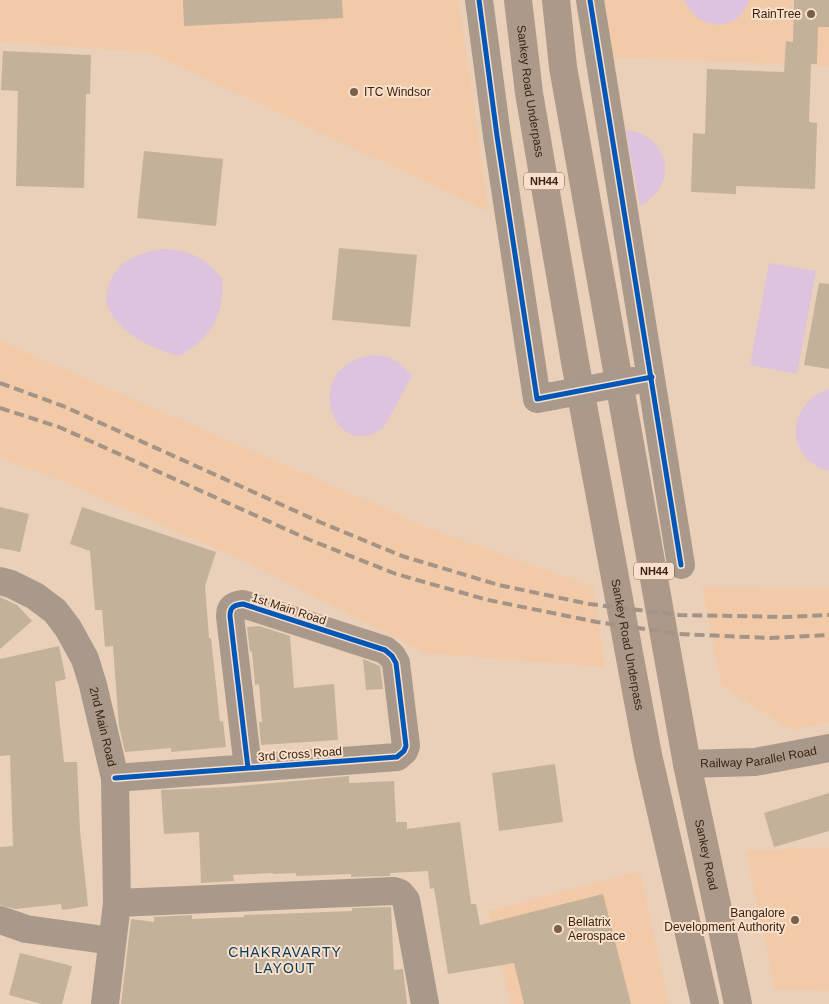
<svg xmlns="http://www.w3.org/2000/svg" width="829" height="1004" viewBox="0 0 829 1004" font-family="Arial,sans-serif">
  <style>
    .built { fill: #f3caa7 }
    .green { fill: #ddc3dd }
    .building { fill: #c4b19a }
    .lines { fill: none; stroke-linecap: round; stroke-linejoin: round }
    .minor { stroke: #a9998b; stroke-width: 28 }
    .major { stroke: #ad9989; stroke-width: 28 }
    .rail { stroke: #a49487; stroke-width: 4; stroke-dasharray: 10 5; stroke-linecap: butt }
    .minor-bridge { stroke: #a9998b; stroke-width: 28 }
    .cycleway-casing { stroke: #f9e0cc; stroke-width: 8 }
    .cycleway { stroke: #0057b8; stroke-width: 5 }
    .poi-dot { fill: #78604a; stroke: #f9e0cc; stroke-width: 2 }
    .labels { text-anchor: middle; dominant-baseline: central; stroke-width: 4; stroke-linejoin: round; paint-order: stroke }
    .shield { fill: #f9e0cc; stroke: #745c48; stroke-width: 1 }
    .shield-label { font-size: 11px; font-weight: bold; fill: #3b240f }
    .poi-label { font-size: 12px; fill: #3b240f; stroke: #f9e0cc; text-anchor: end }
    .street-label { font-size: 12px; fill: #3b240f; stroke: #f9e0cc }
    .neighbourhood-label { font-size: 14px; letter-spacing: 1px; fill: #003a5b; stroke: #f9e0cc }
  </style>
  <rect width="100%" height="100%" fill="#eacfb9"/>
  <path class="built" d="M0,0H458L478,133L488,211L149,52L0,42Z
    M605,0H829V66L613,57Z
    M0,341L439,532L593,586L605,667L425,653L249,563L55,478L0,458Z
    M702,587L829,588V722L792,730L721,685Z
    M829,847V991L775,989L746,851Z
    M640,871L669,1004H511L488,911Z"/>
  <path class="green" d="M684,0H749C739,34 696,31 684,0Z
    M626,130C671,136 679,185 640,206Z
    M163,249C189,249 207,259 222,279C224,315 212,338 179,356C152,349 120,334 108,307C105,302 107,294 108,288C116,260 137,253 163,249Z
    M769,263L816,271L797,374L750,365Z
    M375,355C392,356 402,363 412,376L384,427C334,467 296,363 375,355Z
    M829,389V471C784,459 786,403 829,389Z"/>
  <path class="building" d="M183,0H342L343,18L184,26Z
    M794,0H829V27H818L817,64H811L809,122L817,123L815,189L736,186V194L691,192L693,133L705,134L707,69L784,72L786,41L793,42Z
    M3,51L91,55L90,94H86L84,188L16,186L18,91L1,90Z
    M144,151L223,159L216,226L137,218Z
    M339,248L417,255L410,327L332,320Z
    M819,283L829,284V369L804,365Z
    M0,507L29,514L20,552L0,548Z
    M82,507L216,552L205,586L209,638H211L220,722L223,721L226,747L171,752V748L125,752L119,726L113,646L105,647L102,610H95L90,551L70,544Z
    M0,597L17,605L32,621L0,649Z
    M259,626L290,636L294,688L334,684L338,740L261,745L259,722H262L259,684L255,685L252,651L250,652L247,627Z
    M59,646L66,679L55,682L64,762H77L80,831L88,906L62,910L61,904L15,909L0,905V847L13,846L10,755L0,756V659Z
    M363,659L380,666L383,689L366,690Z
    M555,764L563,822L499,831L492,773Z
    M349,776V783L394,781L396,822H407V829L460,822L471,904H476L480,925L603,894L631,1004H524L514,963L448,974L434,888L430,889L428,871L390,873V876L351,877V874L296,876V873L273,874V873L233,875L234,881L201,883L199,832L164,834L161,790L228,787Z
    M829,793V831L774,847L764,813Z
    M391,907L394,970L403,969L407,1004H121L131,919L154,922V917L192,915V919L244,917V915L352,911V908Z
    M20,953L72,966L62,1004H42L9,995Z"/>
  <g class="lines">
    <g class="minor">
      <path d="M479,0L497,136L537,399L553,396"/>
      <path d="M590,0L681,565"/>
      <path id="s1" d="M0,581L11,584L35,596L55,611L68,628L85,659L93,685L115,778L117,903L105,1004"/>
      <path id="s2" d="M687,764L755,762L829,748"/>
      <path d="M115,778L397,757L404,751L406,746L396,663L392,656L385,650L243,604C234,605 230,607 230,616L248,768"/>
      <path d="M117,903L394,891L400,893L406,900L425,1004"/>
      <path d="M0,920L26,929L112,941"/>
    </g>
    <g class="major">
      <path id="s3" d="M518,0L529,93L575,362L648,755L705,1004"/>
      <path id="s4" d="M556,0L563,67L687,764L738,1004"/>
    </g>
    <path class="rail" d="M0,383L63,406L322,523L402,556L499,585L589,604L679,615L786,617L829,615
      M0,408L59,427L310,540L396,574L488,600L597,622L679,634L770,638L829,635"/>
    <path class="minor-bridge" d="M553,396L633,381"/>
    <g class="cycleway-casing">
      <path id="cycleway" d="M479,0L497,136L537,399L652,377
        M590,0L681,565
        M115,778L397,757L404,751L406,746L396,663L392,656L385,650L243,604C234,605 230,607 230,616L248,768"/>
    </g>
    <use href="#cycleway" class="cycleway"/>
  </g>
  <g class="poi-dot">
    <circle cx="811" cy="14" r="5"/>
    <circle cx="354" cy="92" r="5"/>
    <circle cx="795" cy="920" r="5"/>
    <circle cx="558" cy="929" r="5"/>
  </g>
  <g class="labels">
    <g class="shield">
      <rect x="524" y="172.5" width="40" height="17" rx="4"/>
      <rect x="634" y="562.5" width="40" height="17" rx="4"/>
    </g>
    <g class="shield-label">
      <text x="544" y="181">NH44</text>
      <text x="654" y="571">NH44</text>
    </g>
    <g class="poi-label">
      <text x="801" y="14">RainTree</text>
      <text x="364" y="92" text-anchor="start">ITC Windsor</text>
      <text x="785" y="913">Bangalore<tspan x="785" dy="14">Development Authority</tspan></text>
      <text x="568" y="922" text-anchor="start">Bellatrix<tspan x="568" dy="14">Aerospace</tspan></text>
    </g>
    <g class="street-label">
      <text stroke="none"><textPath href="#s3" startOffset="92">Sankey Road Underpass</textPath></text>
      <text transform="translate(289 609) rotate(18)">1st Main Road</text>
      <text stroke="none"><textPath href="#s3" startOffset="654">Sankey Road Underpass</textPath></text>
      <text stroke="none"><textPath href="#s1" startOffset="190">2nd Main Road</textPath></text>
      <text transform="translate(300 754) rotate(-4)">3rd Cross Road</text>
      <text stroke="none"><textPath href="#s2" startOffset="72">Railway Parallel Road</textPath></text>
      <text stroke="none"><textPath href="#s4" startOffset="868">Sankey Road</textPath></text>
    </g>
    <g class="neighbourhood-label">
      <text x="285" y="952">CHAKRAVARTY<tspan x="285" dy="16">LAYOUT</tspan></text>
    </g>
  </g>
</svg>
